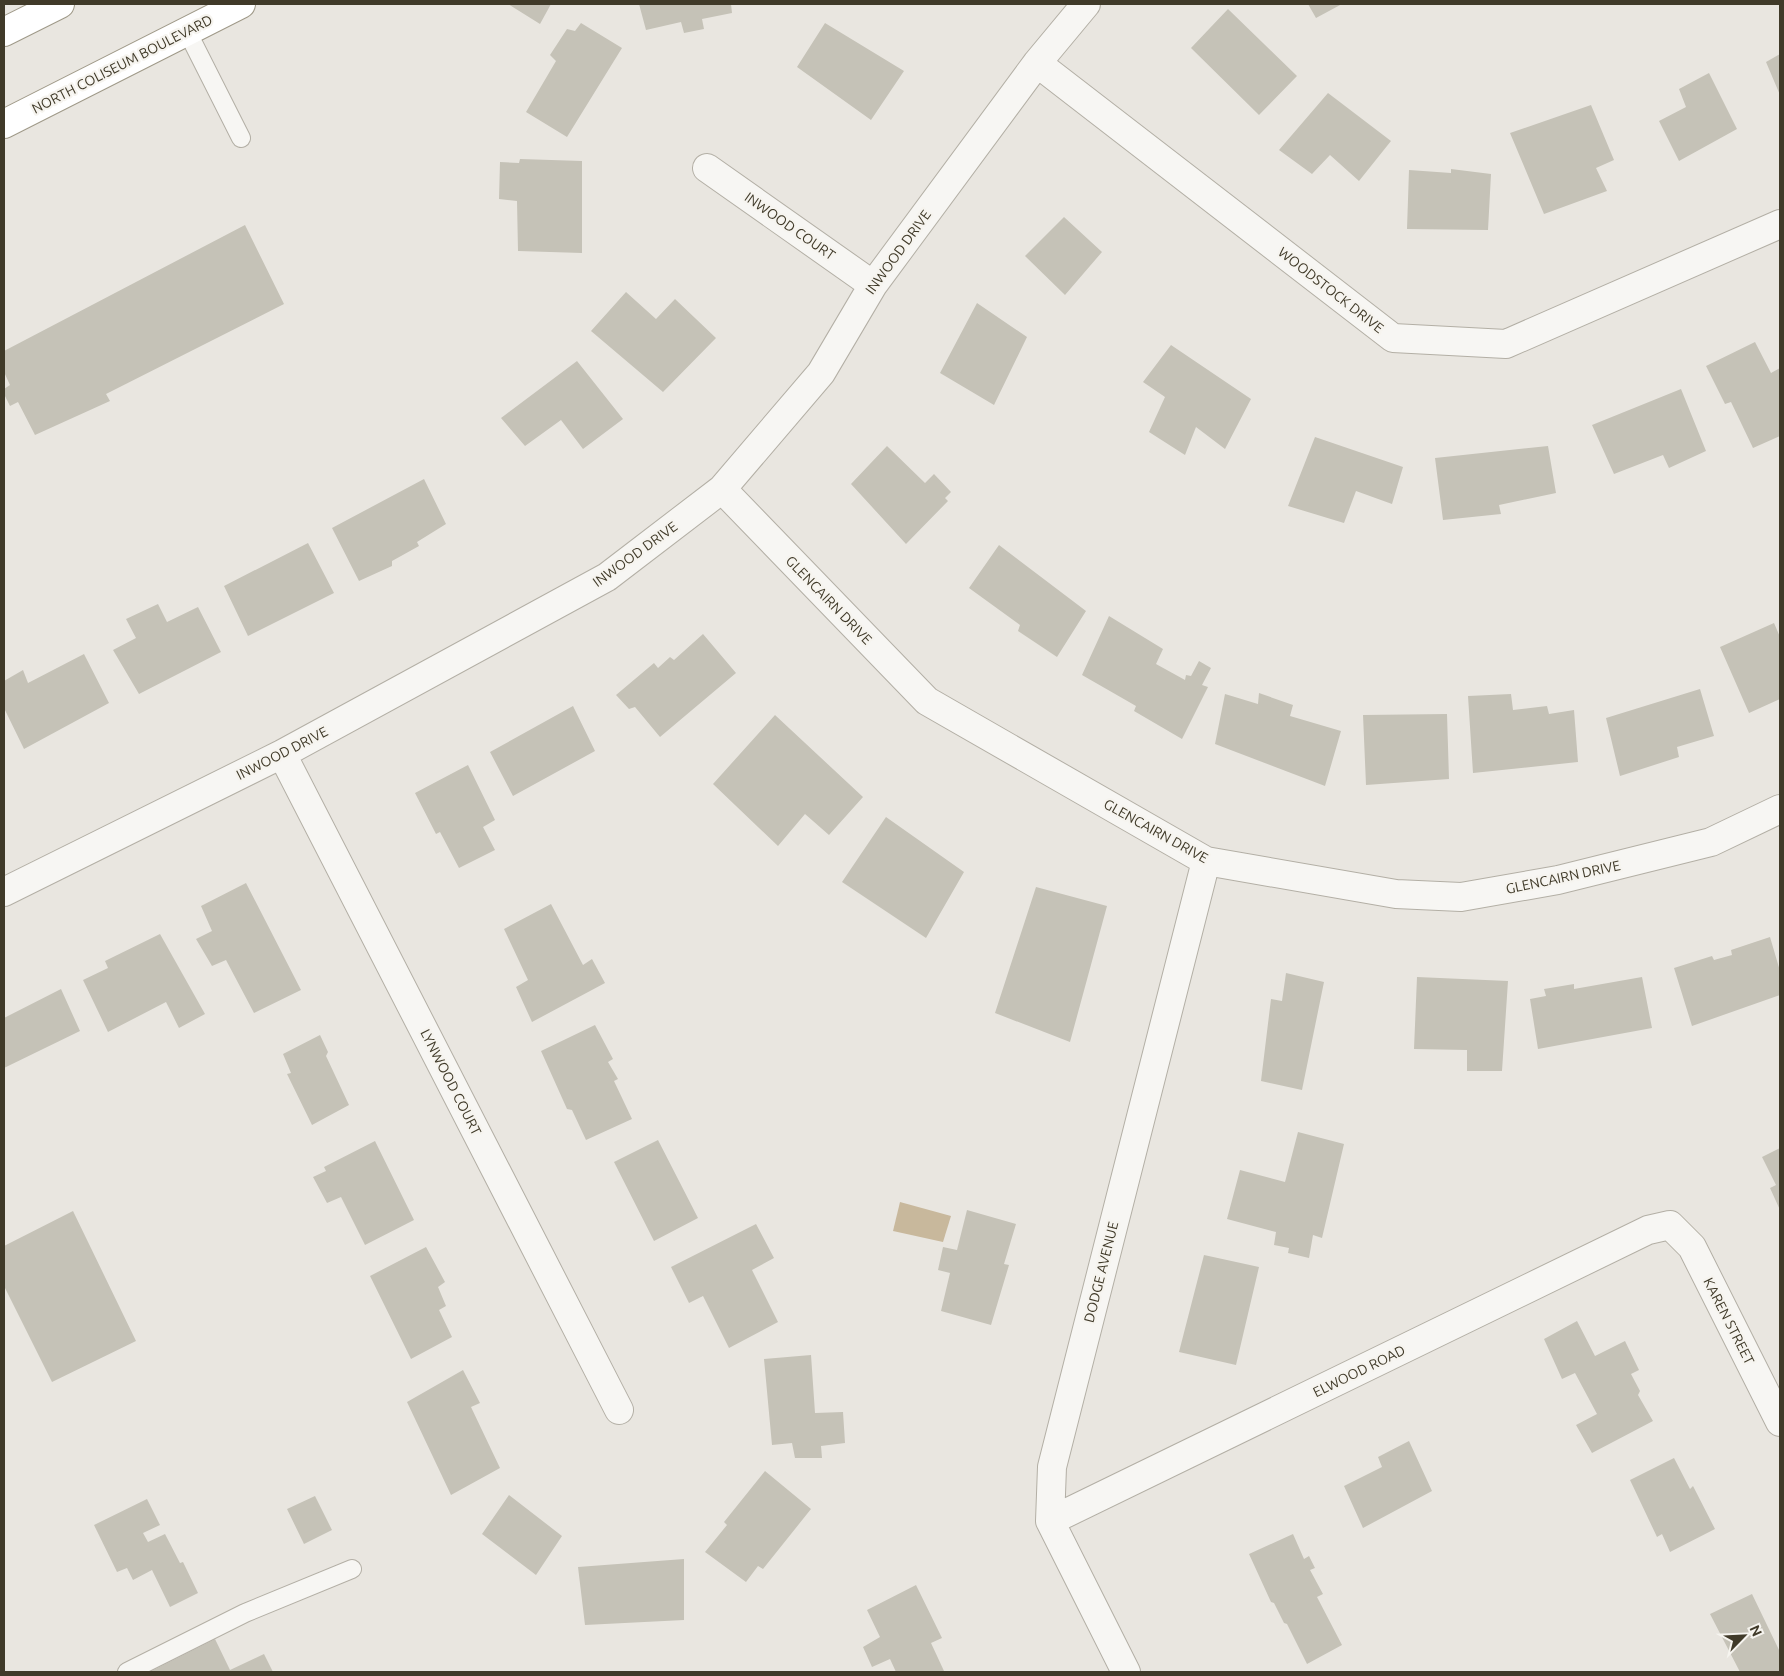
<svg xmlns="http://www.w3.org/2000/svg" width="1784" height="1676" viewBox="0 0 1784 1676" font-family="Ubuntu,sans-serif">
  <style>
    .water { fill: #c8b89c }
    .building { fill: #c5c2b7 }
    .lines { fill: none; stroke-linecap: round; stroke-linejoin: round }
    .service-casing { stroke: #b3afa5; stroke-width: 20 }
    .minor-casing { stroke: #b3afa5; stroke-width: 30 }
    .trunk-casing { stroke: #9f9988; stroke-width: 30 }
    .service { stroke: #f7f6f3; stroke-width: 18 }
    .minor { stroke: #f7f6f3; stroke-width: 28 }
    .trunk { stroke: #fff; stroke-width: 28 }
    .labels { text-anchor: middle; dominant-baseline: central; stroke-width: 4.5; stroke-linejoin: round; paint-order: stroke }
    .street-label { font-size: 14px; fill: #403a29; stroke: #f6f4ef }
  </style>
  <rect width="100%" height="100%" fill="#e9e6e0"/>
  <path class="water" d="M900,1202L951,1216L943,1242L893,1231Z"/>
  <path class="building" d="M508,4H551L540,24Z
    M639,4H731L732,13L702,19L704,29L684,33L681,22L646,30Z
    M1308,4H1342L1316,18Z
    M1228,9L1297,76L1259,115L1191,48Z
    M581,23L622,48L567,137L526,112L556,61L550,55L567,29L575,31Z
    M825,23L904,71L871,120L797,67Z
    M1780,54V95L1766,62Z
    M1709,73L1737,129L1679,161L1659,121L1686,107L1679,89Z
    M1328,93L1391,141L1359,181L1330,155L1312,174L1279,150Z
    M1591,105L1614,160L1596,168L1607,191L1544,214L1510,133Z
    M520,159L582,161V253L518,251L517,201L499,199L500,162L519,163Z
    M1451,169L1491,174L1488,230L1407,229L1409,170L1451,173Z
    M1064,217L1102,252L1065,295L1025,256Z
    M245,225L284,304L106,394L110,401L35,435L18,402L10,406L4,394V389L10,385L4,372V351Z
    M626,292L656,319L675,299L716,338L663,392L591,331Z
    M977,303L1027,337L994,405L940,373Z
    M1755,342L1771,373L1780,368V436L1753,448L1731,402L1725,404L1706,366Z
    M1171,345L1251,399L1225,449L1196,427L1185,455L1149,432L1165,397L1143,382Z
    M577,361L623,419L583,449L561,420L525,446L501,418Z
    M1681,389L1706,451L1669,468L1663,455L1614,474L1592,425Z
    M1315,437L1403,467L1392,504L1356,491L1344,523L1288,506Z
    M887,446L925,483L934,474L951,492L945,498L948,501L906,544L851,484Z
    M1548,446L1556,493L1499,505L1501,514L1443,520L1435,458Z
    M424,479L446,524L417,542L419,546L392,561V566L359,581L332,528Z
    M308,543L334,593L248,636L224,586Z
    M999,545L1086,611L1057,657L1018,631L1020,625L969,588Z
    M158,604L167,622L198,607L221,652L139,694L113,650L136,638L126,619Z
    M1109,616L1163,649L1156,664L1185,680L1186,675L1191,676L1199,661L1211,668L1202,685L1208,687L1182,739L1134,711L1136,706L1082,675Z
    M1774,623L1780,637V699L1749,713L1720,647Z
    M703,634L736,673L660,737L635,707L629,709L616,695L654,663L658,668L670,657L674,660Z
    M84,654L109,703L24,749L4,708V681L23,670L28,683Z
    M1700,689L1714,736L1677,747L1679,757L1620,776L1606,718Z
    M1259,693L1293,705L1290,716L1341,731L1325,786L1215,744L1225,694L1258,704Z
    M1511,694L1513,710L1547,706L1549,714L1574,710L1578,762L1473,773L1468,696Z
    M573,706L595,751L513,796L490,752Z
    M1447,714L1449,779L1366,785L1363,715Z
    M775,715L863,797L829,835L805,814L778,846L713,784Z
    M468,765L495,820L483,827L495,850L459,868L440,832L436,834L415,793Z
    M886,817L964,872L926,938L842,882Z
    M246,883L301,990L254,1013L226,960L212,966L196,939L212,931L201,906Z
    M1036,887L1107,906L1070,1042L995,1013Z
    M551,904L583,965L592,959L605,983L532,1022L516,987L528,980L504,929Z
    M160,934L205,1014L179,1028L166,1002L108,1032L83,980L108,968L105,961Z
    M1770,937L1780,971V995L1692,1026L1674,968L1712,956L1714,960L1732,955L1731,950Z
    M1286,973L1324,982L1302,1090L1261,1081L1271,999L1282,1001Z
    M1417,977L1508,981L1502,1071H1467V1050L1414,1049Z
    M1642,977L1652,1028L1538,1049L1530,999L1546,996L1544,989L1574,984V989Z
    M61,989L80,1031L4,1068V1018Z
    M595,1025L613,1059L608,1062L618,1079L614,1081L632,1119L586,1140L572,1110L567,1109L541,1051Z
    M320,1035L328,1052L326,1056L349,1105L312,1125L287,1074L291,1073L283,1054Z
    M1298,1132L1344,1144L1322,1238L1313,1235L1309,1258L1288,1253L1289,1248L1274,1245L1276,1232L1227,1219L1240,1170L1285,1182Z
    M658,1140L698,1218L654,1241L614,1162Z
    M375,1141L414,1220L365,1245L341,1197L327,1203L313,1177L326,1171L324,1167Z
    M1780,1148V1210L1770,1188L1776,1185L1762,1157Z
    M967,1210L1016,1224L1004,1264L1009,1265L991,1325L941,1311L950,1273L938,1270L943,1247L957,1250Z
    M73,1211L136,1341L52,1382L4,1286V1246Z
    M756,1224L774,1258L752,1270L778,1322L729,1348L703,1296L689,1303L671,1267Z
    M426,1247L445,1282L438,1287L446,1306L439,1310L452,1337L411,1359L370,1276Z
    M1204,1255L1259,1267L1236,1365L1179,1352Z
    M1577,1321L1595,1356L1625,1341L1639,1370L1631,1374L1640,1391L1638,1395L1653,1421L1592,1453L1576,1425L1597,1414L1575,1373L1562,1379L1544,1339Z
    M811,1355L815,1413L843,1412L845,1443L821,1446L822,1458H795L792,1443L772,1445L764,1359Z
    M463,1370L480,1403L471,1407L500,1468L451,1495L407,1402Z
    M1409,1441L1432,1491L1363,1528L1344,1486L1382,1467L1378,1457Z
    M1674,1458L1690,1489L1693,1486L1715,1529L1670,1552L1662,1534L1657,1537L1630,1480Z
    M765,1471L811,1509L763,1569L758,1566L746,1582L705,1552L727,1525L724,1522Z
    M509,1495L562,1536L536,1575L482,1534Z
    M315,1496L332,1530L304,1544L287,1509Z
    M147,1499L160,1525L143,1533L148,1542L165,1534L180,1563L183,1562L198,1593L170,1607L152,1570L133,1580L127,1568L117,1572L94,1525Z
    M1293,1534L1304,1559L1309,1556L1315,1568L1310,1570L1323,1594L1317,1597L1342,1645L1307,1664L1287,1624L1284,1623L1274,1603L1271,1602L1249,1554Z
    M684,1559V1620L585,1625L578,1567Z
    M916,1585L942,1638L931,1643L944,1671L941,1672H896L890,1659L872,1667L863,1647L880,1637L867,1610Z
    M1752,1594L1780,1652V1672H1740L1710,1614Z
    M215,1639L230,1670L264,1654L273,1672H149Z"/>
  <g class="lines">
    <g class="service-casing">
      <path id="service" d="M187,31L241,138
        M127,1672L245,1613L352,1569"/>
    </g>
    <g class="minor-casing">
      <path id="minor" d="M1037,63L1393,338L1506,344L1780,224
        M707,168L873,285
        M722,489L927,701L1206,861L1396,894L1461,897L1558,880L1711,842L1780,809
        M282,754L619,1410
        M4,892L282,754L607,577L722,489L821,373L873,285L1037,63L1086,4
        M1050,1521L1648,1230L1670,1225L1692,1247L1780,1422
        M1126,1672L1050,1521L1052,1467L1206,861"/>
    </g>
    <g class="trunk-casing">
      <path id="trunk" d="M4,32L60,4
        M4,124L241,4"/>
    </g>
    <use href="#service" class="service"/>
    <use href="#minor" class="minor"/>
    <use href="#trunk" class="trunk"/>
  </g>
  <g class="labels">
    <g class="street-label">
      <text transform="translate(122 64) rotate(-27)">NORTH COLISEUM BOULEVARD</text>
      <text transform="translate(790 226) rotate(35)">INWOOD COURT</text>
      <text transform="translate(898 252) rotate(-54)">INWOOD DRIVE</text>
      <text transform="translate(1331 290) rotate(38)">WOODSTOCK DRIVE</text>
      <text transform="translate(635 554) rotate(-36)">INWOOD DRIVE</text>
      <text transform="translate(829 600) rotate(46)">GLENCAIRN DRIVE</text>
      <text transform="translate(282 753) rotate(-27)">INWOOD DRIVE</text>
      <text transform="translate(1156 831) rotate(29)">GLENCAIRN DRIVE</text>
      <text transform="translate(1563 877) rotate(-12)">GLENCAIRN DRIVE</text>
      <text transform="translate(451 1082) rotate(63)">LYNWOOD COURT</text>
      <text transform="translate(1101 1272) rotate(-76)">DODGE AVENUE</text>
      <text transform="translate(1729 1321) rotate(63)">KAREN STREET</text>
      <text transform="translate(1359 1371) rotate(-26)">ELWOOD ROAD</text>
    </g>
  </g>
  <rect width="1784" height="1676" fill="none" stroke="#403a29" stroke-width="10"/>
  <g transform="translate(1744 1636) rotate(66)" stroke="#f6f4ef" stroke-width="4" paint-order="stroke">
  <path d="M0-4L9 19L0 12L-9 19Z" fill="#403a29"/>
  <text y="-8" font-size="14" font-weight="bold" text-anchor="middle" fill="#403a29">N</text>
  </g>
</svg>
